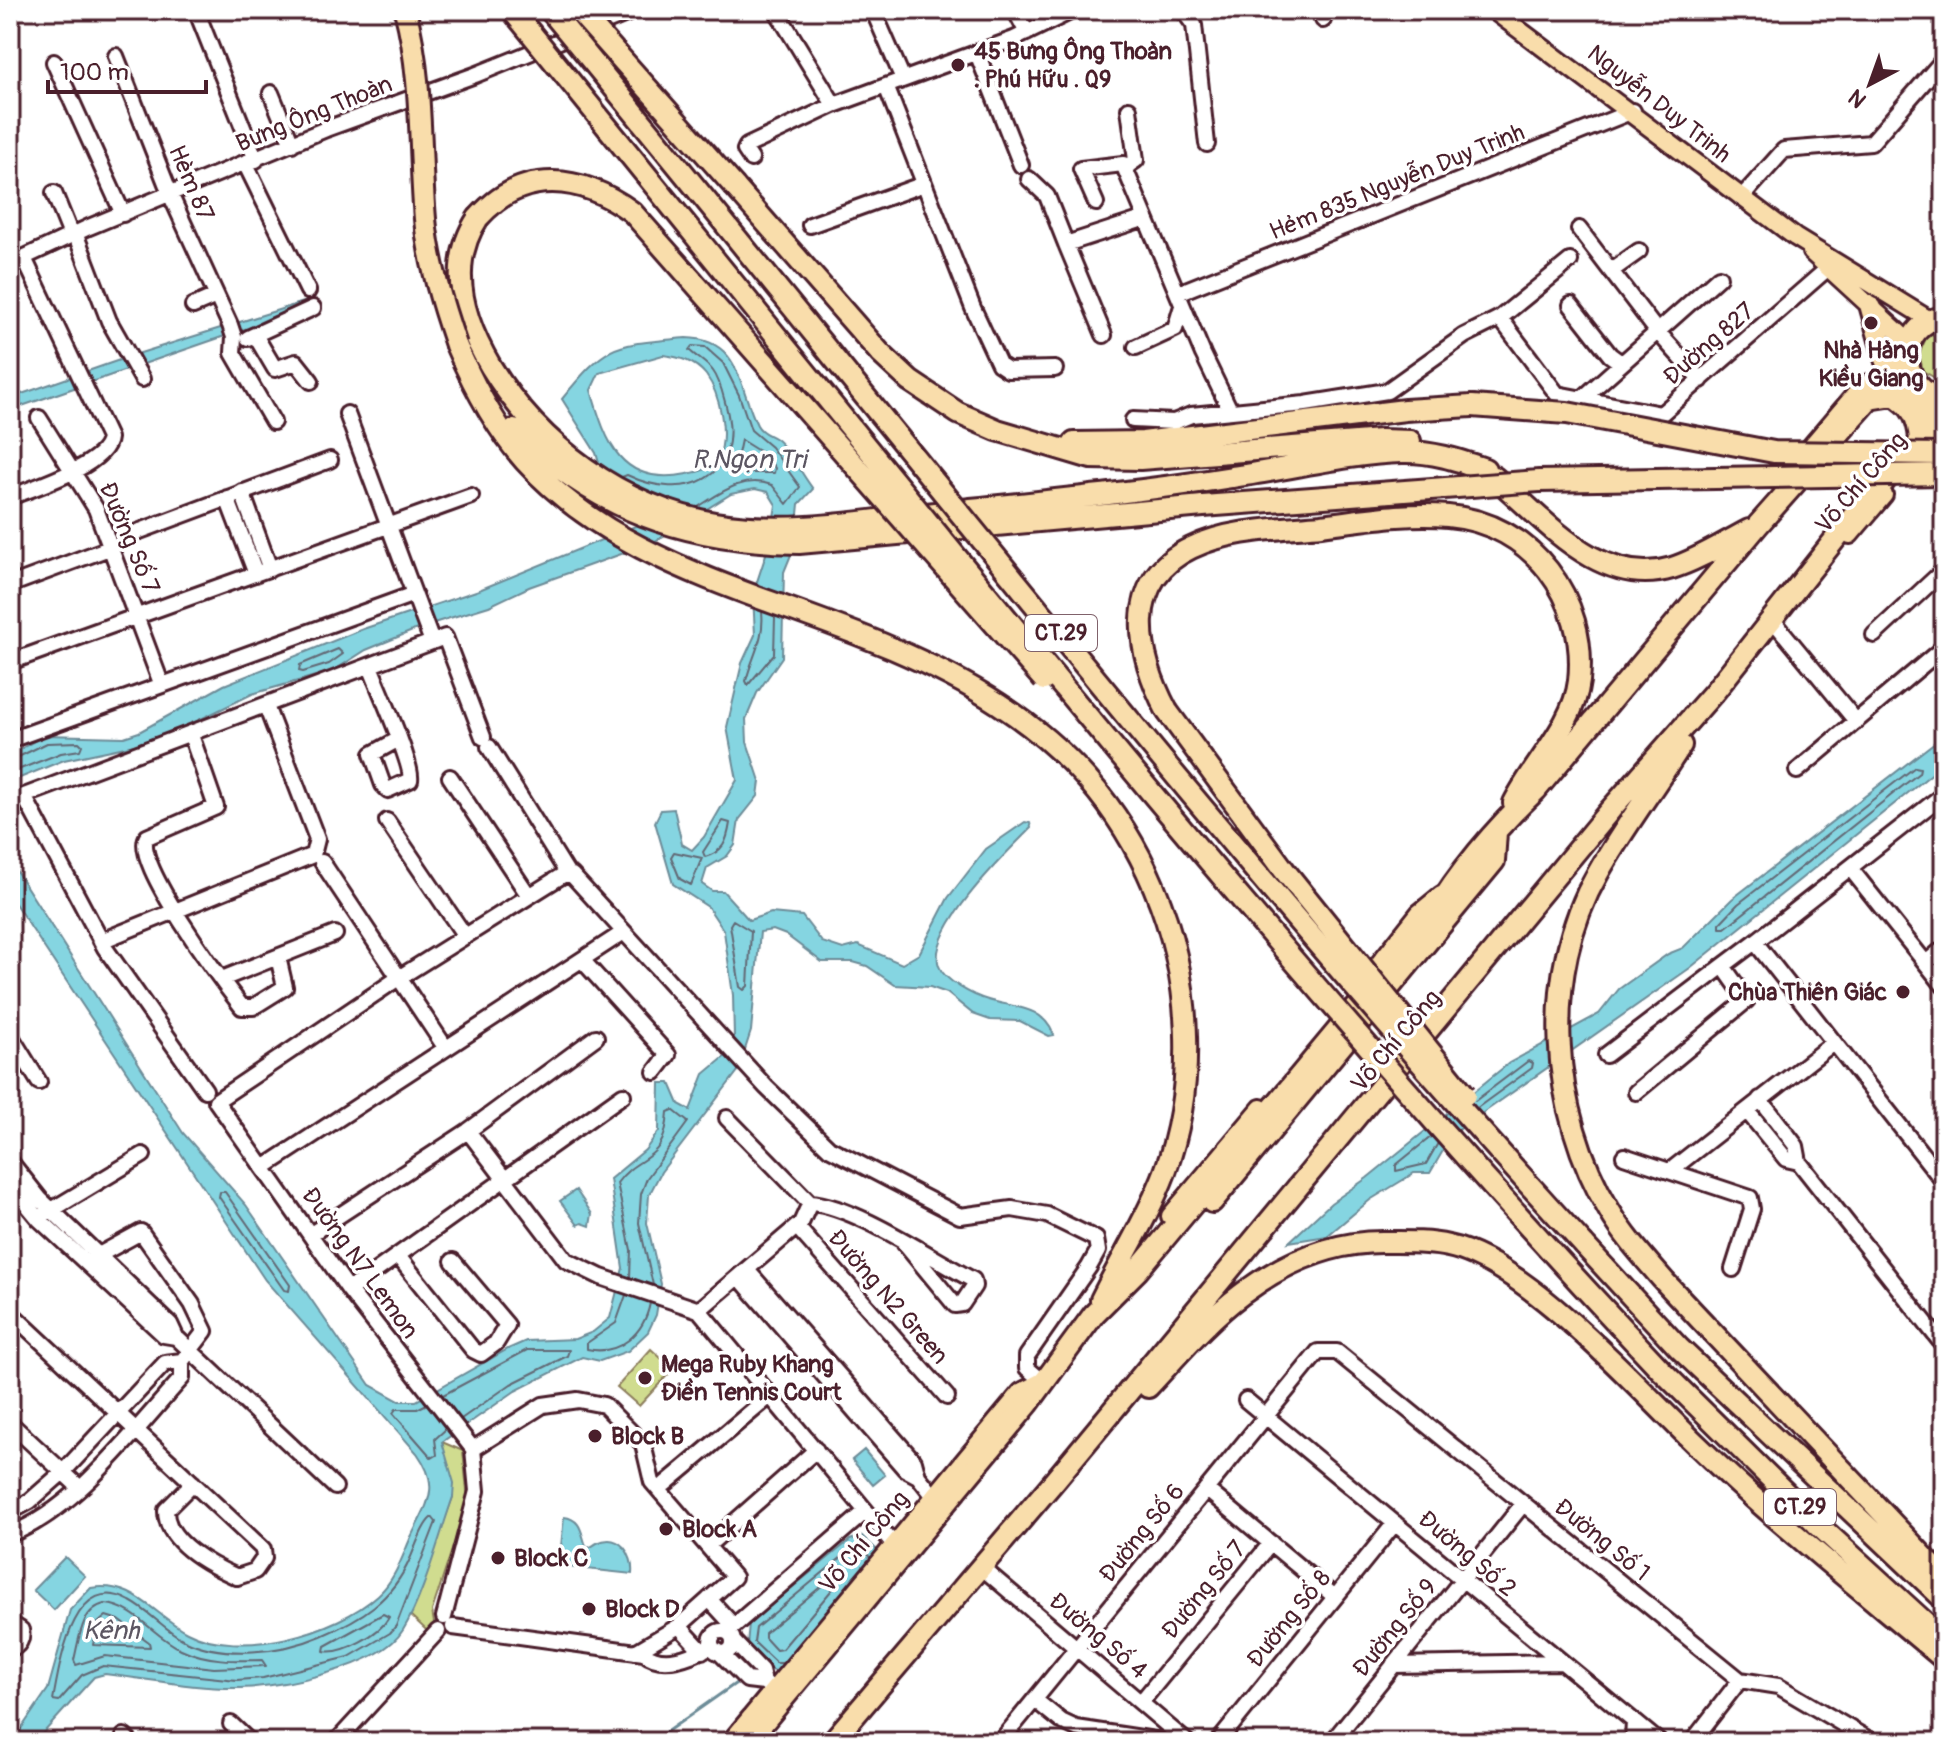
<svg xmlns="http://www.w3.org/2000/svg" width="1954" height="1752" viewBox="0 0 1954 1752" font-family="Pangolin,sans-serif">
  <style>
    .green { fill: #d0dc8f; stroke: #8d7e5d; stroke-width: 2 }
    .water { fill: #85d5e1; stroke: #6d8c98; stroke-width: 2; fill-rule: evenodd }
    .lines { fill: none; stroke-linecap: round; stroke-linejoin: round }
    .shore { stroke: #626874; stroke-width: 2 }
    .stream { stroke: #6d8c98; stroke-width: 3 }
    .minor-casing { stroke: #4a1f2b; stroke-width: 20 }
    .major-casing { stroke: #4a1f2b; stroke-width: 22 }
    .highway-casing { stroke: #4a1f2b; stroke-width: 26 }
    .minor { stroke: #fff; stroke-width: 14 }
    .major { stroke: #f9ddab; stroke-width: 16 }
    .highway { stroke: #f9ddab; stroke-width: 20 }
    .highway-bridge-casing { stroke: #4a1f2b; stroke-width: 26; stroke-linecap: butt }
    .highway-bridge { stroke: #f9ddab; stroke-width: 20 }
    .poi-dot { fill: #4a1f2b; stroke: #fff; stroke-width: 3 }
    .labels { text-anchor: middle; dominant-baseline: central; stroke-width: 7; stroke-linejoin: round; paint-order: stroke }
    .shield { fill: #fff; stroke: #80626b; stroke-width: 2 }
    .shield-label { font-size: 22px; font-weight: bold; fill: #4a1f2b }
    .poi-label { font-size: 24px; font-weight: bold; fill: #4a1f2b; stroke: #fff; text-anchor: start }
    .street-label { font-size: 24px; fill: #4a1f2b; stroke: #fff }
    .water-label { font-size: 26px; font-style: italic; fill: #5c5662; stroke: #fff }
  </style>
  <rect width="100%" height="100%" fill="#fff"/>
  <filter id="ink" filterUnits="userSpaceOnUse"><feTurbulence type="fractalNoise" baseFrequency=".0125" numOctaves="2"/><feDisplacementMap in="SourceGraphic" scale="16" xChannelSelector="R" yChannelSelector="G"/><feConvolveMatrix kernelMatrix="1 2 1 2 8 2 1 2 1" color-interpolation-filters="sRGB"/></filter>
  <g filter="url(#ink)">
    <path class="green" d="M1944,329V383L1923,371L1919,354L1926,338Z
      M651,1349L673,1369L639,1406L617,1387Z
      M442,1442L463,1451L468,1501L432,1611L437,1640L410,1615L453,1497Z"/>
    <path class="water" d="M307,301L309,307L10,410V398L134,355Z
      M686,338C741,339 738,386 757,425C762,434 769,434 776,439C790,450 802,475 813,489L799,504L795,545L784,572L782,657L757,693L746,719L747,742L760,781L758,796L739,820L735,845L727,856L707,868L702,884L712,891H723L749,920L771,913L802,916L822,942L843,949L858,945L902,964L919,954L948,898L986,849L1025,822L1030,823L1031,828C1007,852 926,930 939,966C944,981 974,996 988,1000C1015,1008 1042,1005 1054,1035L1049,1036L1020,1021L990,1020L973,1014L947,993L930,987L895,985L867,966L853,962H822L786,935L773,930L760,932L751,1031L738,1071L661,1172L649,1195L647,1223L661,1284L656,1315L648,1332L628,1351L600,1361L582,1357L515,1391L442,1442L454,1483L453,1497C439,1536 424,1596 403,1630C380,1668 281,1687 240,1688C195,1689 149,1679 105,1674L94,1677L35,1742H12L48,1689L70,1610L91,1588C134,1581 153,1614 187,1632C240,1660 336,1633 378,1595C395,1580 402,1557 411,1537C427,1503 442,1488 417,1453L265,1280L10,896V861L183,1133L246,1205L370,1385L399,1401H416L508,1349L526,1341L575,1339L593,1332L610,1318L623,1268L610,1179L645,1150L659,1131L660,1083H670L679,1104L690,1110L704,1074L728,1054L734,1038L733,995L724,931L708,907L673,884L655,822L661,810L674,809L682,844L692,850L704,837L737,780L727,727L742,663L755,635L753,594L770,542L776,505L768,492L755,489L731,494L652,543L529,587L489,606L427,625L366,650L333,671L252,694L158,740L64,760L10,782V755L45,735L124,737L139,732L224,685L363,629L479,590L638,525L640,520L601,470L596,453L562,399C609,341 613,345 686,338ZM663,355C679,357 695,361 706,375C720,394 729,436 718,458C713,469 698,472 687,474C621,487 606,443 591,390L599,373Z
      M1944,735V764L1690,968L1460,1129L1448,1142L1430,1173H1414L1403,1180L1370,1200L1327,1236L1289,1242L1331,1203L1367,1178L1509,1063L1599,1014L1619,989L1668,954L1683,948L1732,899Z
      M576,1190L592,1214L590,1226L582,1223L578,1225L560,1201Z
      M864,1450L885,1475L873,1485L852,1460Z
      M564,1517C583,1519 581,1536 587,1548C591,1548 593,1545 597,1543C620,1532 634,1555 632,1574L559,1566Z
      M862,1536L876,1549L879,1559L780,1672L771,1670L747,1646L749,1623L850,1540Z
      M65,1557L85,1576L54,1610L33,1590Z"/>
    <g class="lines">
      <path class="shore" d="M741,440L765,455L775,468L774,473H734Z
        M622,477L627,475C685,503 745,479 726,406C723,395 720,380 713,371C707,363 696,357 689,350L692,346L705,347L723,363L739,395L751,430L771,447L800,487L787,504L772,485C742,475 722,492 698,507
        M762,612C765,639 752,656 746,681L748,685L774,654L775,617
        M338,649L343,654L329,664L303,672L299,671L300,665Z
        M10,761L47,743L79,742L82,745L80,750L61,753L10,773
        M1915,767L1920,768L1919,773L1725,928H1720V923L1738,904Z
        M723,821L730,823C727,842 723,852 705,857L703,852Z
        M674,852L702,858L691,885L680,879L671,857Z
        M733,920L751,931L748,986L744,990L740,987L730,925Z
        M1475,1101L1528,1061L1533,1063L1532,1068L1477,1108
        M1432,1136L1396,1165V1171L1426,1164L1438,1143
        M220,1192H225L290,1285L289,1291L284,1290L219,1197Z
        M630,1277L631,1250L617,1183C639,1152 665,1165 668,1112L673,1110L688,1122L647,1178L641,1194L639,1223L653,1285
        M626,1295L616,1323L587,1343V1349C619,1356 644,1334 650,1303
        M443,1395L527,1350H569L567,1356L511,1384L461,1419
        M427,1404L417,1409H396L393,1413L432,1458L437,1455L435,1439L446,1429
        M432,1517L436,1522L396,1626L390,1633L349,1657L263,1678L237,1680L103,1666L82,1675L59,1701L53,1700C60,1663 73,1569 130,1601C149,1611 165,1630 184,1640C223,1659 282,1653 321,1636C361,1619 392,1600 410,1559C416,1546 422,1525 432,1517Z
        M830,1579L835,1580L836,1585L782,1649L776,1650L765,1638V1633Z
        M105,1604C135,1606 154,1637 181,1649C206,1661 235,1661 262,1660L266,1666L214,1668L105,1656L76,1665L74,1660C79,1641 81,1608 105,1604Z
        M383,1614L389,1617C380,1634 342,1655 324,1651L325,1646Z
        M106,1616L119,1620L149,1642L150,1647L93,1645L97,1624Z
        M783,1663H776L754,1642L756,1628L854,1547L862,1545L870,1558"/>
      <path class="stream" d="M652,1742L742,1679"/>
      <g class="minor-casing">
        <path id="minor" d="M196,10L256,160
          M776,10L834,105L1014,39L1074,10
          M873,10L903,79
          M1015,10L1027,33
          M1183,10L1194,25L1207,144
          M1320,10L1323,20
          M977,53L1021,165
          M116,56L171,196L230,325L234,337L233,353L273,422
          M54,62L123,214
          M886,86L973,308L999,364L1008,370L1055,369
          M271,93L292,144
          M751,159L745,150L747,146L834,105
          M246,165L308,291
          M1126,167L1136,160L1129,109
          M1029,179L1047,196L1066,244
          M54,193L71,235
          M1741,198L1784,150L1871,143L1944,59
          M1096,203L1081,169L1123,164L1203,354L1230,410
          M810,225L924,184
          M1579,229L1656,330L1701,380
          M75,233L109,321L142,379
          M10,264L89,227L326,129L475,75L636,10
          M1611,271L1639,251
          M1178,293L1633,111
          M1571,305L1610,355L1621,363
          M193,306L216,296
          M1500,318L1557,394L1661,414L1827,269
          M255,335L275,369L296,362L311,381
          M1104,335L1066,244L1146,218
          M248,338L313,308
          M1136,347L1175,329L1182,306
          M1583,398L1719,277
          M347,414L432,642
          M39,418L96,509L161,683
          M1133,420L1174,422L1191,415L1305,404L1387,391L1464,336L1500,318L1570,261
          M242,492L270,569
          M10,497C33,488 107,465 109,438L24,258
          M227,498L256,574
          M132,534L330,460
          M10,585L112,547
          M1772,619L1856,721
          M1874,635L1944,570
          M10,662L471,496
          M370,666C377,685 414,766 410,780L388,790L383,785L372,754L399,739
          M191,735L216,807L147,837C130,859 224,984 242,1007H253L285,987L278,957
          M10,740L414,594
          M489,747L568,874
          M1797,771L1944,647
          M450,777L529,896
          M1944,794L1755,942L1944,1182
          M387,821L465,936
          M322,862L445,1047
          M1850,868L1944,986
          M101,941L313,855L317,839L266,706
          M583,961L668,1055L655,1072
          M1926,963L1944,948
          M222,979L335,934
          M10,1035L39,1082
          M1606,1055L1723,966
          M205,1090L105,948L24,796L445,637L483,737
          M1636,1092L1747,1000L1723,966L1755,942
          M1760,1099L1796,1146L1799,1162
          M1747,1111L1786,1159L1799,1162L1944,1346
          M727,1118L810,1203
          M468,1131L566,1260L601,1277L699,1310L900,1552
          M1624,1156L1750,1198L1752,1209L1733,1269
          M10,1161L40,1199L170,1324L176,1337L335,1487
          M263,1168L624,932
          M1671,1170L1833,1043
          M10,1184L39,1219L164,1335L176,1337
          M810,1203C853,1205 931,1258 973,1280L974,1286L962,1304L955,1305L904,1243
          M45,1214L143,1155
          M797,1227L947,1397
          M311,1234L468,1131L596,1037
          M398,1256L473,1350L481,1354L496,1343L507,1325L453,1261
          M747,1270L914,1461L918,1476
          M739,1277L905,1469L918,1476L940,1504
          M349,1290L623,1095
          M699,1310L801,1223L810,1203
          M10,1312L263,1549L264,1558L255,1571L237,1577C212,1566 165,1542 166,1510L193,1483
          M1246,1400L1659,1742
          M10,1423L80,1488
          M473,1449L543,1405L578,1400L604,1405L643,1444L652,1482L734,1577L679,1626L702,1651
          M665,1484L770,1396
          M1206,1489L1335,1597
          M10,1512L30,1501L63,1472L165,1363L182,1361L205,1331L192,1304L141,1232L99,1255
          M10,1534C74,1512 136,1428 182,1378V1361
          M713,1541L816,1450
          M980,1566L1187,1742
          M709,1599L732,1624
          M444,1617L477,1491L473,1449L349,1290L216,1101L397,979L563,875H572L766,1087L829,1148L960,1216L1012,1209L1047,1215L1096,1239L1098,1251L1089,1267L1027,1356V1368L1042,1381
          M10,1623L21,1630C23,1639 19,1646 10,1649
          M453,1627L644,1653C664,1669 693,1655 712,1646
          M711 1642a11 11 0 1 1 22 0a11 11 0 1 1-22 0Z
          M727,1632L866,1511
          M733,1641L761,1670L764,1682
          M718,1651L747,1680L764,1682L782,1697
          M635,1652L679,1626
          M1393,1665L1562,1662
          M1035,1700L1061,1721L1076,1728L1168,1742
          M1142,1701L1271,1543
          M231,1724L250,1742
          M124,1736L130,1742
          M336,1742L438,1631
          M1000,1742L1318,1352H1337L1740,1680L1778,1686L1873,1742
          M1218,1742L1395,1523
          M1332,1742L1523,1504
          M1633,1742L1634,1721
          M1692,1742L1740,1680"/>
      </g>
      <g class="major-casing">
        <path id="major" d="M1493,10L1795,237L1930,320
          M1811,252L1909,342
          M1789,485L1794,466L1863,385L1888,377
          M1850,535L1884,495
          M1362,985L1419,913L1441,895
          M1170,1216L1261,1108
          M730,1742L1021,1392L1042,1381"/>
      </g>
      <g class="highway-casing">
        <path id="highway" d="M735,187L881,354L910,381L958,413L997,430L1091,458L1140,459L1381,440L1410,441
          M478,218C446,266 463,320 491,367C539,446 622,507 715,523C793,536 875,519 953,511C1046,501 1140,492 1232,477C1283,470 1352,453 1402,452C1431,451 1458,460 1485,469
          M1871,308L1890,376L1917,395L1939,421
          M1944,317C1894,324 1897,391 1944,399
          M456,345C474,387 495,427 525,461C592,535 685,571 776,604C937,661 1083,719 1154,887C1191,975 1198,1082 1165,1172C1148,1217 1122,1257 1101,1300
          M1869,399L1894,395C1912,406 1918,417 1920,439
          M514,430C598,510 683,541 799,543L1203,506
          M1074,443L1143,442L1405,410L1472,406
          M1494,477C1543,517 1599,590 1672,568C1698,560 1724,543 1749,530
          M1167,711C1138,656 1121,581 1191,548C1230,529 1279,529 1321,525C1363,520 1407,512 1448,516C1532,523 1588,599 1579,681C1574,725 1533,764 1514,803
          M1681,745C1654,788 1623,829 1598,873C1540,974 1550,1112 1609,1210C1624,1236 1645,1259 1665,1282L1944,1578
          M1212,1202L1494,861L1496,832
          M1584,1245L1679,1348L1944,1599
          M1661,1370L1816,1523L1944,1640
          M1148,1387C1178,1355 1207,1320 1242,1294C1283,1263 1330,1242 1382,1242C1403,1242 1427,1241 1448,1246C1527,1262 1638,1389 1697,1445C1775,1521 1861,1589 1944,1659
          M747,1742L1028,1404L1094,1314L1138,1270L1432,917C1460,870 1497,827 1536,790L1758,525L1906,358
          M832,1742L1056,1479L1611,809L1715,691L1859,509L1944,416"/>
      </g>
      <use href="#minor" class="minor"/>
      <use href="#major" class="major"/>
      <use href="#highway" class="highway"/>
      <g class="highway-bridge-casing">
        <path id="highway-bridge" d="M405,10C423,77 419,150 425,219C429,262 442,304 456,345
          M512,10C887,470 1254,938 1661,1370
          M550,10C892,424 1221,850 1584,1245
          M578,10L735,187
          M478,218C523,167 581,175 632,212L1044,680
          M1472,406L1567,413L1774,452L1944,454
          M1203,506L1539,481L1944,474
          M1167,711L1284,870L1465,1095"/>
      </g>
      <use href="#highway-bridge" class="highway-bridge"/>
    </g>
  </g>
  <g class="poi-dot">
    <circle cx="958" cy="65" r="8"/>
    <circle cx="1871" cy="323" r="8"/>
    <circle cx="1903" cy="992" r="8"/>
    <circle cx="645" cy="1378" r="8"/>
    <circle cx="595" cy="1436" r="8"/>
    <circle cx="666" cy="1529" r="8"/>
    <circle cx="498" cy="1558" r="8"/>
    <circle cx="589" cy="1609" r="8"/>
  </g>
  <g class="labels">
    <g class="shield">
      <rect x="1025" y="615" width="72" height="36" rx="6"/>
      <rect x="1764" y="1489" width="72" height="36" rx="6"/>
    </g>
    <g class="shield-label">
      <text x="1061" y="633">CT.29</text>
      <text x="1800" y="1507">CT.29</text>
    </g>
    <g class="poi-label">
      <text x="974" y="51">45 Bưng Ông Thoàn<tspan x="974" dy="28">. Phú Hữu . Q9</tspan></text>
      <text x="1871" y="350" text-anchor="middle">Nhà Hàng<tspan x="1871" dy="28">Kiều Giang</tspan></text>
      <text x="1887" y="992" text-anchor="end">Chùa Thiên Giác</text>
      <text x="661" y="1364">Mega Ruby Khang<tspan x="661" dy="28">Điền Tennis Court</tspan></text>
      <text x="611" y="1436">Block B</text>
      <text x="682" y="1529">Block A</text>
      <text x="514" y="1558">Block C</text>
      <text x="605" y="1609">Block D</text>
    </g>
    <g class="street-label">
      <text transform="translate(1659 104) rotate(38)">Nguyễn Duy Trinh</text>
      <text transform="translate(314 114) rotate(-22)">Bưng Ông Thoàn</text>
      <text transform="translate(1397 182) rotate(-22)">Hẻm 835 Nguyễn Duy Trinh</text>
      <text transform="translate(191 183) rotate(67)">Hèm 87</text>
      <text transform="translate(1709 344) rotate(-41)">Đường 827</text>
      <text transform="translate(1861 483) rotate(-49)">Võ Chí Công</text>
      <text transform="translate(129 538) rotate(67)">Đường Số 7</text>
      <text transform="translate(1396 1041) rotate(-50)">Võ Chí Công</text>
      <text transform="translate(360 1263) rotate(54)">Đường N7 Lemon</text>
      <text transform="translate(888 1297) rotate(49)">Đường N2 Green</text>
      <text transform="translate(1142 1533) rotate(-51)">Đường Số 6</text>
      <text transform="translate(1602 1540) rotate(39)">Đường Số 1</text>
      <text transform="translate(864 1542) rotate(-50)">Võ Chí Công</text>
      <text transform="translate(1467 1554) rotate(40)">Đường Số 2</text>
      <text transform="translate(1204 1590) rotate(-51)">Đường Số 7</text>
      <text transform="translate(1289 1619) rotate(-51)">Đường Số 8</text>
      <text transform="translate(1395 1628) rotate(-51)">Đường Số 9</text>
      <text transform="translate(1098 1636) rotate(40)">Đường Số 4</text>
    </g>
    <g class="water-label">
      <text x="749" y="460">R.Ngọn Tri</text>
      <text x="111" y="1631">Kênh</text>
    </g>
  </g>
  <rect width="1954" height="1752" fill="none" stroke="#fff" stroke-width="40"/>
  <rect x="20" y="20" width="1914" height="1712" fill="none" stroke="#4a1f2b" stroke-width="3" filter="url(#ink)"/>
  <g transform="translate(1870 84) rotate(221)" stroke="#ffffff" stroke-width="6" paint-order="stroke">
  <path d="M0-6L14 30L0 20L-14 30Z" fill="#4a1f2b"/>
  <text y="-12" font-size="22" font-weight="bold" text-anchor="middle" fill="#4a1f2b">N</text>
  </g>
  <path d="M48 80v12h158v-12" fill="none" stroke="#4a1f2b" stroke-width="4"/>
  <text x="60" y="80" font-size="24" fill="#4a1f2b" stroke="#ffffff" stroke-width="6" paint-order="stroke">100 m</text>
</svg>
